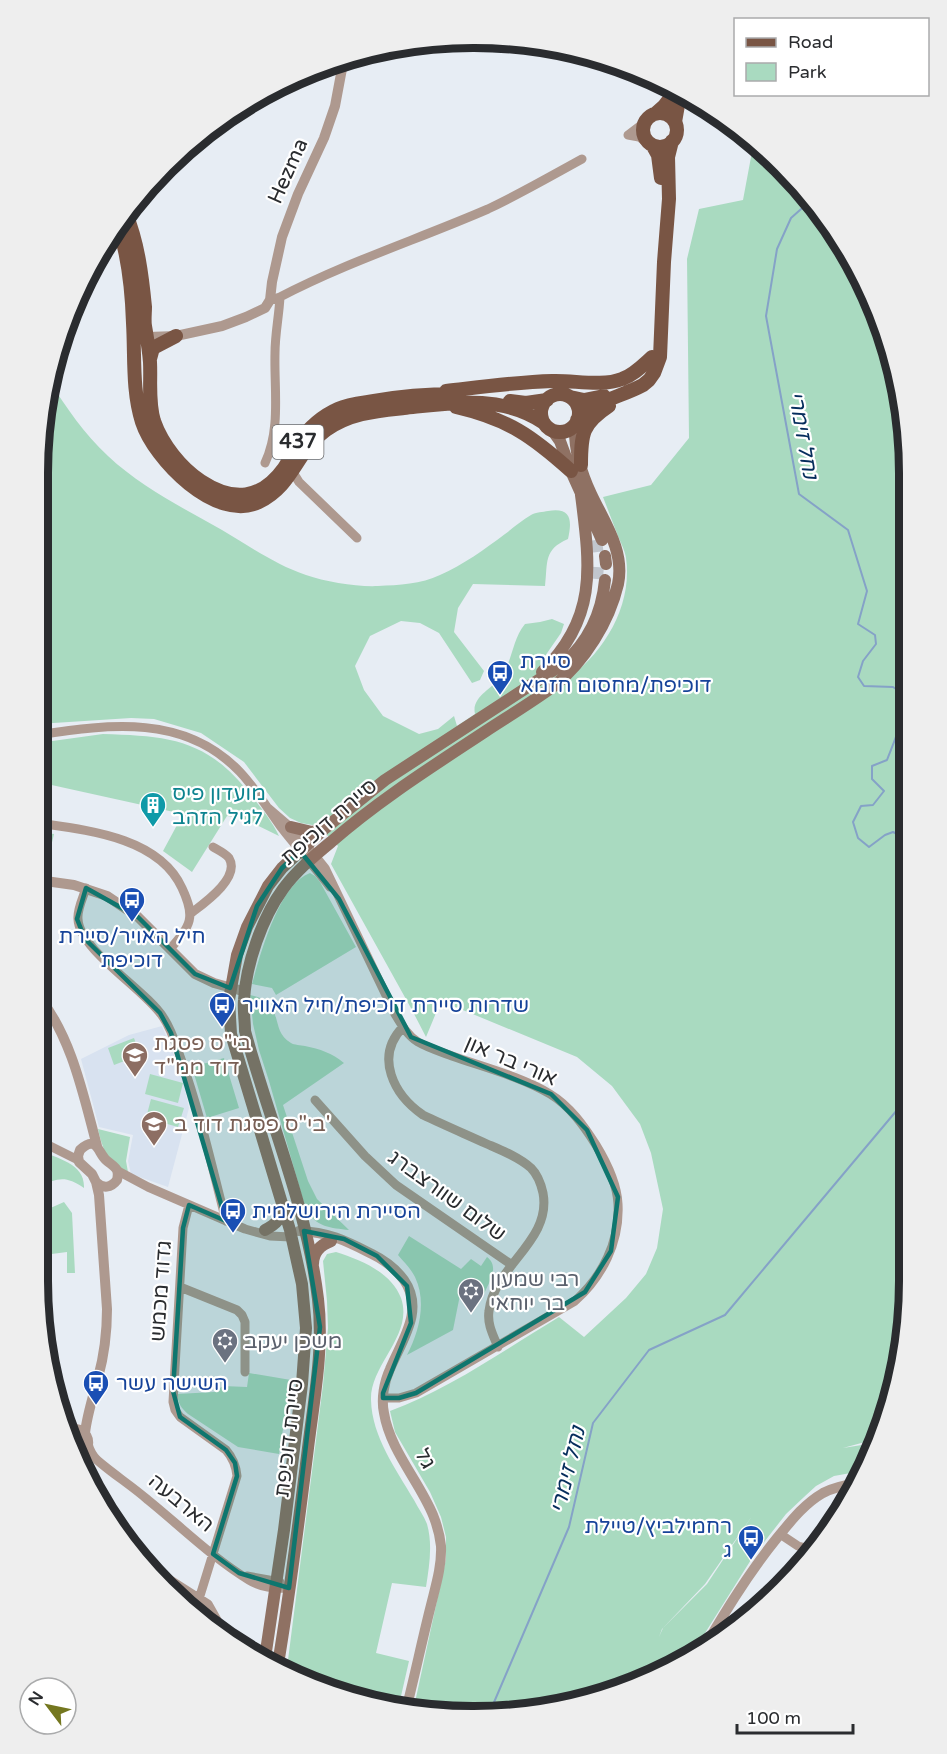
<svg xmlns="http://www.w3.org/2000/svg" width="947" height="1754" viewBox="0 0 947 1754" font-family="'Varela Round','Noto Sans Hebrew',sans-serif">
  <style>
    .built { fill: #d8e2f0 }
    .green { fill: #a9dac0; fill-rule: evenodd }
    .lines { fill: none; stroke-linecap: round; stroke-linejoin: round }
    .stream { stroke: #85a2c7; stroke-width: 2 }
    .secondary-tunnel { stroke: #c1c6cd; stroke-width: 12; stroke-dasharray: 12 6; stroke-linecap: butt }
    .minor { stroke: #ae998f; stroke-width: 9 }
    .tertiary { stroke: #ae998f; stroke-width: 10 }
    .secondary { stroke: #8f7163; stroke-width: 12 }
    .primary { stroke: #795544; stroke-width: 14 }
    .marked { fill: #0f766e; fill-opacity: 0.2; stroke: #0f766e; stroke-width: 4.5; stroke-linejoin: round }
    .labels { text-anchor: middle; dominant-baseline: central; stroke-width: 4.5; stroke-linejoin: round; paint-order: stroke }
    .shield { fill: #fff; stroke: #6a6b6d; stroke-width: 1.5 }
    .shield-label { font-size: 20px; font-weight: bold; fill: #2a2c2f }
    .street-label { font-size: 21px; fill: #2a2c2f; stroke: #fff }
    .transit-label { font-size: 21px; fill: #164399; stroke: #fff; text-anchor: start }
    .culture-label { font-size: 21px; fill: #0d838f; stroke: #fff; text-anchor: start }
    .education-label { font-size: 21px; fill: #785e54; stroke: #fff; text-anchor: start }
    .worship-label { font-size: 21px; fill: #5b616d; stroke: #fff; text-anchor: start }
    .water-label { font-size: 22px; font-style: italic; fill: #052d5c; stroke: #fff }
    .rim { fill: none; stroke: #2a2c2f; stroke-width: 8 }
  </style>
  <rect width="100%" height="100%" fill="#e7edf4"/>
  <path class="built" d="M162,1026L181,1072L189,1108L168,1187L131,1174L128,1161L133,1135L99,1127L81,1059L129,1035Z"/>
  <path class="green" d="M754,141L761,146L836,232L886,333L906,417L909,1309L895,1394L876,1439L843,1448L874,1443L862,1471L834,1476L816,1486L804,1497L786,1514L754,1555L695,1649L646,1680V1677L641,1683L502,1716L414,1707L446,1559V1537L441,1517L430,1492L395,1432L390,1411C448,1390 506,1349 559,1317L584,1337L626,1298L646,1274L657,1248L663,1209L651,1153L640,1124L612,1086L577,1057L441,1001L426,1037L412,1010L331,864L338,846L318,826L301,823L290,818L279,808L244,762L201,733L154,719L131,718L38,724V445L49,381C67,408 84,434 108,456C141,487 183,508 222,530C249,546 276,565 306,575C326,582 357,587 378,586C399,585 421,584 440,575C463,565 485,549 505,534C513,528 522,520 531,515C536,512 543,512 548,511C572,507 572,521 568,539C543,550 548,562 545,586L473,584L458,608L454,632L484,671L480,680L472,683L439,633L420,623L401,621L370,636L355,666L364,690L383,716L419,734L438,729L454,716L457,726L475,714C471,697 492,689 501,677C513,660 512,640 525,624L540,622L552,619L564,624L561,633L543,659L564,681C603,655 633,606 626,558C625,551 621,543 618,536C613,523 608,510 603,497L651,485L689,438L687,259L699,209L743,200ZM752,1516L707,1584L663,1628L659,1637L662,1629L705,1584Z
    M103,734C169,736 207,739 250,794C261,808 272,821 279,836L242,818L227,816L192,872L163,851L183,814L38,782V743Z
    M38,832L54,834L45,872L38,871Z
    M310,873L315,876L320,882L356,947L276,995L272,988L252,984C260,955 279,884 310,873Z
    M250,995C287,1002 268,1030 291,1043C294,1045 301,1045 305,1046C320,1049 332,1053 344,1063L283,1105L308,1181L317,1199L349,1230C331,1228 316,1227 306,1210L269,1081L259,1050L253,1024Z
    M134,1038L140,1055L114,1065L108,1048Z
    M224,1058L239,1108L207,1118L192,1067Z
    M150,1074L183,1083L178,1103L145,1094Z
    M151,1099L184,1108L178,1127L146,1118Z
    M98,1129L130,1137L126,1161L128,1172C108,1166 102,1147 98,1129Z
    M38,1150C58,1159 85,1163 84,1188C65,1175 58,1178 38,1187Z
    M41,1199L46,1210L64,1202L72,1213L75,1273H67V1252L44,1255L38,1243V1201Z
    M409,1236L461,1269L471,1259L481,1266L487,1257C500,1267 489,1282 484,1294L465,1289L460,1295L453,1330L407,1355C419,1332 427,1302 415,1277C411,1269 404,1262 398,1255Z
    M336,1252C361,1260 391,1272 401,1298C414,1335 370,1364 371,1400C372,1437 396,1469 414,1500C418,1508 424,1516 427,1524C433,1545 429,1567 426,1587L392,1583L376,1653L409,1661L399,1705L361,1702L287,1668L323,1385L328,1328L327,1301L323,1261L327,1254Z
    M249,1373L291,1380L279,1454L238,1447L188,1414C181,1408 178,1403 177,1394L214,1392L223,1386L247,1387Z"/>
  <g class="lines">
    <path class="stream" d="M809,200V202L791,218L777,249L766,316L799,494L848,530L867,591L858,624L875,635L876,644L863,661L858,677L864,686L893,687L905,695C905,718 895,739 887,760L872,766V779L884,791L873,805L861,806L853,822L858,838L869,847L885,835L893,832L907,839
      M489,1714L569,1527L593,1423L649,1350L725,1315L908,1097"/>
    <path class="secondary-tunnel" d="M596,540L598,556
      M597,579L598,564"/>
    <path class="minor" d="M628,135L639,137L648,143
      M628,135L645,122
      M270,300L280,297C347,262 419,239 488,209C520,194 551,176 582,159
      M265,463C281,429 274,390 275,353C275,334 279,316 280,297
      M294,468V474L299,482L357,538
      M38,735C110,724 185,714 240,772C256,789 268,809 281,827C297,848 315,867 330,887
      M268,808L296,832L325,868L395,1014C401,1024 407,1035 418,1042C428,1048 441,1052 452,1056C483,1067 522,1077 550,1094C570,1106 584,1126 596,1145C607,1163 617,1183 618,1204C620,1242 602,1277 575,1301L416,1393L399,1398H383
      M38,823C87,830 159,837 182,888C196,918 191,925 170,949
      M86,888C83,898 77,909 78,919C79,950 146,990 163,1017C172,1030 176,1045 181,1059C200,1112 212,1167 226,1221
      M190,914C203,904 241,878 229,858C225,853 218,850 213,847
      M403,1027C374,1057 394,1095 423,1115C444,1125 465,1134 487,1144C501,1150 519,1157 531,1168C538,1175 541,1184 543,1193C552,1241 494,1266 489,1311C487,1324 493,1335 498,1347
      M315,1100L365,1156L396,1185L512,1265
      M38,1140L78,1160
      M118,1171L148,1187L245,1229L270,1236L291,1237
      M189,1205L183,1228L173,1402L175,1410L180,1417L226,1450C233,1458 236,1465 237,1476L199,1599
      M180,1287L237,1310L242,1315L245,1322V1372
      M88,1444C90,1451 93,1456 97,1460C113,1474 132,1486 148,1500C179,1525 215,1560 249,1580C262,1588 275,1589 289,1588
      M780,1534L798,1546L810,1549
      M150,1567L208,1604L217,1620L218,1630
      M247,1576L280,1582"/>
    <path class="tertiary" d="M142,333L148,337L176,336L222,326L246,317L265,308L270,300L272,282L282,237L298,194L324,138L335,106L344,58
      M38,880L74,885L107,896L138,917L195,974L214,983L239,990
      M38,995C72,1038 83,1094 97,1146
      M299,1231C329,1232 346,1241 372,1254C384,1260 396,1269 404,1280C425,1310 402,1340 390,1369C384,1382 381,1399 384,1413C390,1450 419,1481 433,1515C437,1525 440,1536 441,1546C442,1567 435,1588 430,1609C422,1641 415,1674 407,1706
      M66,1431C85,1422 97,1445 80,1456
      M85,1433C87,1415 93,1397 98,1378C104,1356 107,1332 107,1309L99,1195L96,1182L92,1174L79,1162L78,1156L80,1150C97,1134 98,1153 106,1160C114,1167 120,1168 117,1180C111,1188 103,1189 96,1182
      M708,1641C729,1605 751,1570 777,1538C791,1521 804,1504 823,1493C834,1487 845,1485 858,1483"/>
    <path class="secondary" d="M553,431L560,441L571,471L602,540
      M605,556L606,564
      M542,672C598,618 590,566 581,495
      M291,827L312,832L323,829
      M265,1230C276,1224 282,1219 282,1206
      M313,1264C313,1253 320,1245 331,1241
      M265,1658L284,1530L302,1384L306,1328L302,1284L290,1230L231,1034L229,1000L237,955L247,927L268,886L282,868L324,829L385,780L563,664C588,642 602,612 605,580
      M278,1664C290,1593 299,1520 308,1448C314,1399 324,1348 318,1299C307,1207 269,1120 245,1031C245,1021 243,1010 244,1000C246,964 262,918 283,889C296,871 314,856 331,842C379,800 433,766 486,731C509,716 532,702 554,686C585,661 609,622 618,584C625,551 604,522 591,494C581,473 574,448 575,424"/>
    <path class="primary" d="M643 130a17 17 0 1 1 34 0a17 17 0 1 1-34 0Z
      M655,114L664,106L677,89
      M675,122L678,105L684,92
      M653,146L658,155L661,178
      M126,214C138,243 142,276 145,307C145,313 144,320 145,326C147,338 149,349 150,362C151,381 148,402 154,421C162,444 181,468 201,481C233,502 261,500 284,468C289,461 292,452 297,444C307,430 322,416 338,409C349,404 362,403 374,401C401,396 428,394 456,394
      M118,224C128,255 132,291 133,323C135,356 132,391 142,422C154,459 216,523 259,502C294,485 296,451 326,430C350,413 376,411 404,408C451,403 502,394 544,423
      M150,359L153,348L176,336
      M446,391C481,387 517,382 552,381C574,380 601,387 622,379C634,375 643,365 652,357
      M541 413a19 19 0 1 1 38 0a19 19 0 1 1-38 0Z
      M570,397L584,400L604,396
      M510,401L526,403L547,400
      M456,407C508,419 532,436 571,471
      M577,420C594,401 621,397 643,385L649,380L654,373L660,357L664,262L669,199L668,157L672,141
      M581,465C581,434 582,424 609,406"/>
  </g>
  <path class="marked" d="M300,851L339,899L411,1037L551,1094L587,1130L618,1197L611,1251L585,1292L416,1393L399,1398H383V1393L411,1323L407,1286L377,1256L344,1239L304,1231L320,1327L289,1588L239,1573L213,1554L237,1476L235,1463L226,1450L180,1417L173,1391L183,1228L189,1205L226,1221L171,1033L160,1013L85,939L77,919L86,888L138,917L195,974L230,988L257,906L282,868Z"/>
  <defs>
    <g id="bus-pin" transform="scale(1.35)"><path d="M0 17L-7.5 6A9.5 9.5 0 1 1 7.5 6Z" fill="#1a4fb4" stroke="#fff"/><path d="M-5-6H5V4H4V6H2V4H-2V6H-4V4H-5ZM-3.5-4V0h7V-4ZM-3.5 1.2v1.5H-2V1.2ZM2 1.2v1.5H3.5V1.2Z" fill="#fff"/></g>
    <g id="building-pin" transform="scale(1.35)"><path d="M0 17L-7.5 6A9.5 9.5 0 1 1 7.5 6Z" fill="#0f9aa8" stroke="#fff"/><path d="M-4-6H4V6H1V3H-1V6H-4ZM-2.5-4.3h1.7v1.8h-1.7ZM.8-4.3h1.7v1.8H.8ZM-2.5-1h1.7V.8h-1.7ZM.8-1h1.7V.8H.8Z" fill="#fff"/></g>
    <g id="school-pin" transform="scale(1.35)"><path d="M0 17L-7.5 6A9.5 9.5 0 1 1 7.5 6Z" fill="#8d6e63" stroke="#fff"/><path d="M0-5L7-2L0 1L-7-2ZM-4 1L0 2.5L4 1V4Q0 6-4 4Z" fill="#fff"/></g>
    <g id="synagogue-pin" transform="scale(1.35)"><path d="M0 17L-7.5 6A9.5 9.5 0 1 1 7.5 6Z" fill="#6b7280" stroke="#fff"/><path d="M0-6.5L5.6 3.2H-5.6ZM0 6.5L5.6-3.2H-5.6Z" fill="#fff"/></g>
  </defs>
  <g fill-rule="evenodd">
    <use href="#bus-pin" x="500" y="673"/>
    <use href="#building-pin" x="153" y="805"/>
    <use href="#bus-pin" x="132" y="900"/>
    <use href="#bus-pin" x="222" y="1005"/>
    <use href="#school-pin" x="135" y="1055"/>
    <use href="#school-pin" x="154" y="1124"/>
    <use href="#bus-pin" x="233" y="1211"/>
    <use href="#synagogue-pin" x="471" y="1291"/>
    <use href="#synagogue-pin" x="225" y="1341"/>
    <use href="#bus-pin" x="96" y="1383"/>
    <use href="#bus-pin" x="751" y="1538"/>
  </g>
  <g class="labels">
    <rect class="shield" x="272.5" y="425" width="51" height="34" rx="4.5"/>
    <g class="shield-label">
      <text x="298" y="442">437</text>
    </g>
    <g class="street-label">
      <text transform="translate(288 171) rotate(-66)">Hezma</text>
      <text transform="translate(329 822) rotate(-41)">סיירת דוכיפת</text>
      <text transform="translate(511 1061) rotate(23)">אורי בר און</text>
      <text transform="translate(447 1196) rotate(36)">שלום שוורצברג</text>
      <text transform="translate(161 1291) rotate(-86)">גדוד מכמש</text>
      <text transform="translate(289 1438) rotate(-83)">סיירת דוכיפת</text>
      <text transform="translate(425 1459) rotate(60)">גל</text>
      <text transform="translate(181 1503) rotate(40)">הארבעה</text>
    </g>
    <g class="transit-label">
      <text x="520" y="661">סיירת<tspan x="520" dy="24">דוכיפת/מחסום חזמא</tspan></text>
      <text x="132" y="936" text-anchor="middle">חיל האויר/סיירת<tspan x="132" dy="24">דוכיפת</tspan></text>
      <text x="242" y="1005">שדרות סיירת דוכיפת/חיל האוויר</text>
      <text x="252" y="1211">הסיירת הירושלמית</text>
      <text x="116" y="1383">השישה עשר</text>
      <text x="732" y="1526" text-anchor="end">רחמילביץ/טיילת<tspan x="732" dy="24">ג</tspan></text>
    </g>
    <g class="culture-label">
      <text x="172" y="793">מועדון פיס<tspan x="172" dy="24">לגיל הזהב</tspan></text>
    </g>
    <g class="education-label">
      <text x="154" y="1043">בי"ס פסגת<tspan x="154" dy="24">דוד ממ"ד</tspan></text>
      <text x="174" y="1124">בי"ס פסגת דוד ב'</text>
    </g>
    <g class="worship-label">
      <text x="490" y="1279">רבי שמעון<tspan x="490" dy="24">בר יוחאי</tspan></text>
      <text x="244" y="1341">משכן יעקב</text>
    </g>
    <g class="water-label">
      <text transform="translate(803 435) rotate(80)">נחל זימרי</text>
      <text transform="translate(568 1470) rotate(-76)">נחל זימרי</text>
    </g>
  </g>
  <path d="M0 0H947V1754H0ZM473 48H474A425 425 0 0 1 899 473V1281A425 425 0 0 1 474 1706H473A425 425 0 0 1 48 1281V473A425 425 0 0 1 473 48Z" fill="#eee" fill-rule="evenodd"/>
  <path class="rim" d="M473 48H474A425 425 0 0 1 899 473V1281A425 425 0 0 1 474 1706H473A425 425 0 0 1 48 1281V473A425 425 0 0 1 473 48Z"/>
  <rect x="734" y="18" width="195" height="78" fill="#ffffff" stroke="#aaabac" stroke-width="1.5"/>
  <rect x="746" y="38" width="30" height="9" fill="#795544" stroke="#aaabac" stroke-width="1.5"/>
  <text x="788" y="48" font-size="18" fill="#2a2c2f">Road</text>
  <rect x="746" y="63" width="30" height="18" fill="#a9dac0" stroke="#aaabac" stroke-width="1.5"/>
  <text x="788" y="78" font-size="18" fill="#2a2c2f">Park</text>
  <g transform="translate(48 1706) rotate(302)"><circle r="28" fill="#ffffff" stroke="#aaabac" stroke-width="1.5"/>
  <path d="M0-4.5L10 22L0 15L-10 22Z" fill="#74771f"/>
  <text y="-9" font-size="16" font-weight="bold" text-anchor="middle" fill="#2a2c2f">N</text>
  </g>
  <path d="M737 1724v9h116v-9" fill="none" stroke="#2a2c2f" stroke-width="3"/>
  <text x="746" y="1724" font-size="18" fill="#2a2c2f" stroke="#ffffff" stroke-width="4.5" paint-order="stroke">100 m</text>
</svg>
